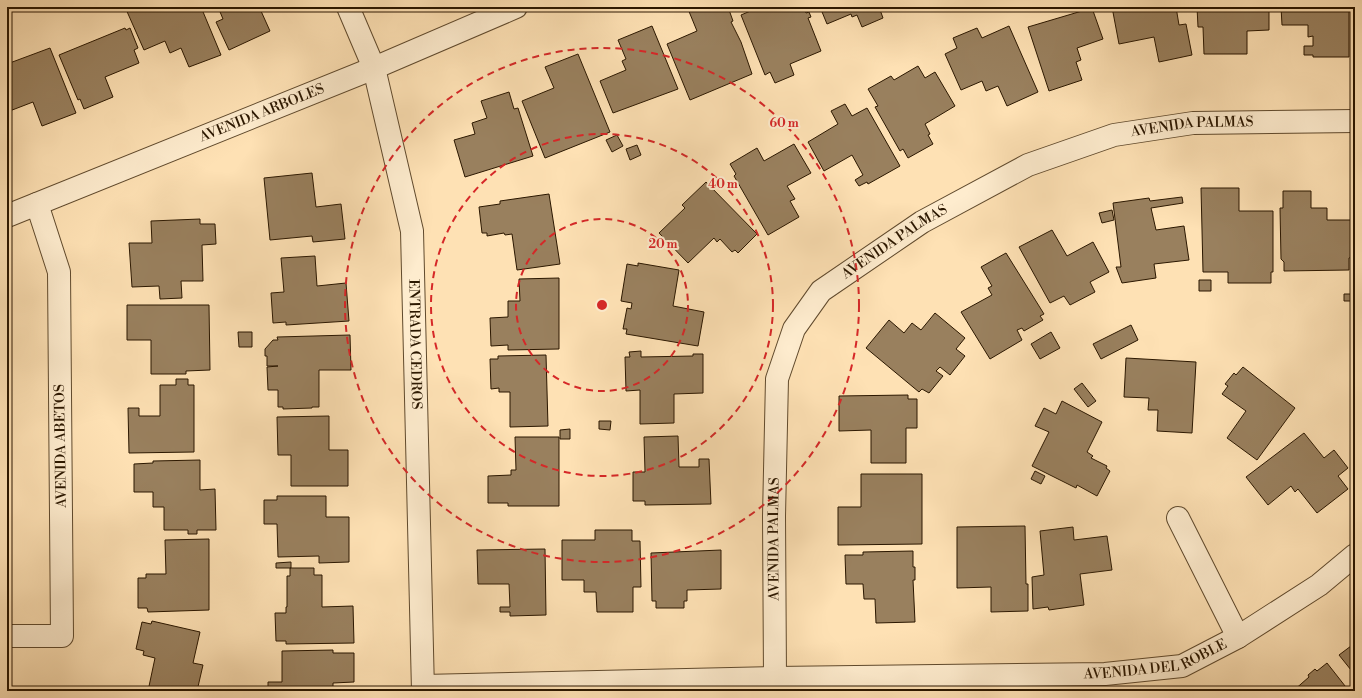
<svg xmlns="http://www.w3.org/2000/svg" width="1362" height="698" viewBox="0 0 1362 698" font-family="'Libre Bodoni',serif">
  <style>
    .building { fill: #99805e; stroke: #2b1700 }
    .lines { fill: none; stroke-linecap: round; stroke-linejoin: round }
    .minor-casing { stroke: #604a2d; stroke-width: 24 }
    .minor { stroke: #feecce; stroke-width: 22 }
    .ring { fill: none; stroke: #d62828; stroke-width: 2; stroke-dasharray: 7 5 }
    .labels { text-anchor: middle; dominant-baseline: central; stroke-width: 4; stroke-linejoin: round; paint-order: stroke }
    .street-label { font-size: 14px; fill: #2b1700; stroke: #feecce }
    .centre { fill: #d62828; stroke: #feecce; stroke-width: 2 }
    .ring-label { font-size: 12px; text-anchor: middle; font-weight: bold; fill: #d62828; stroke: #feecce; stroke-width: 4; stroke-linejoin: round; paint-order: stroke }
  </style>
  <rect width="100%" height="100%" fill="#fee1b4"/>
  <filter id="stains"><feTurbulence type="fractalNoise" baseFrequency=".005" numOctaves="4"/><feColorMatrix values="0 0 0 0 .2 0 0 0 0 .09 0 0 0 0 .02 0 0 0 .5 -.17"/></filter>
  <radialGradient id="worn" r=".72"><stop offset=".6" stop-color="#630" stop-opacity="0"/><stop offset="1" stop-color="#630" stop-opacity=".3"/></radialGradient>
  <path class="building" d="M125,7H201L221,55L189,67L181,48L170,53L165,41L144,50Z
    M218,7H271L261,11L270,31L229,50L216,22L223,19Z
    M694,7H728L733,21L731,22L741,42L752,74L690,100L667,44L697,31L688,9Z
    M760,7H804L806,13L809,12L811,17L808,18L821,51L790,64L794,75L775,83L770,72L765,75L741,15Z
    M820,7H879L883,18L862,27L857,15L852,17L851,14L827,24Z
    M1112,7H1176L1179,25L1186,24L1192,55L1159,62L1154,37L1119,44Z
    M1197,7H1269V30L1247,31V54H1204L1203,27H1198Z
    M1281,7H1349V57H1313V55H1304V46H1313V36L1308,37V25H1282Z
    M1092,8L1103,39L1077,48L1081,60L1076,62L1082,80L1049,91L1028,27Z
    M652,26L678,89L613,113L600,81L626,70L622,61L626,59L618,40Z
    M1009,26L1038,92L1007,106L998,86L986,91L982,81L961,90L945,54L957,48L953,38L977,28L982,38Z
    M125,28L126,30L130,28L138,48L134,50L139,63L105,77L113,97L84,109L80,99L78,100L59,55Z
    M50,48L76,113L42,126L33,102L7,112V64Z
    M578,54L610,132L545,158L522,101L554,88L545,67Z
    M918,66L925,78L935,72L955,106L925,124L930,134L928,135L933,144L908,158L903,149L900,151L875,107L878,106L868,89L891,76L894,80Z
    M509,92L514,109L518,108L533,156L465,177L454,140L475,134L472,123L487,118L481,101Z
    M845,104L852,116L867,108L900,166L868,184L867,182L859,186L855,180L863,175L852,155L824,171L808,142L838,124L831,111Z
    M617,135L623,146L612,152L606,140Z
    M794,144L811,173L787,186L795,199L790,201L799,217L768,235L734,176L736,174L730,164L757,148L764,161Z
    M637,145L641,155L630,160L626,149Z
    M312,173L316,207L341,204L345,239L313,242L312,236L270,240L264,178Z
    M706,182L757,234L738,253L735,250L732,252L720,239L717,242L714,238L688,263L659,233L685,208L682,205Z
    M1201,188H1239V211H1273V272H1271V283H1228V272H1203Z
    M1283,191H1311V208H1327V220H1351V237H1354L1355,256L1349,258V270L1284,271V262L1281,259L1280,208H1283Z
    M549,194L560,264L517,270L512,234L505,235L504,233L487,236V233H482L479,207L500,204V201Z
    M1182,197L1183,203L1151,208L1156,230L1184,226L1189,260L1154,264L1156,278L1122,283L1116,267H1121L1113,203L1149,198L1150,201Z
    M1112,210L1114,220L1102,223L1099,213Z
    M200,219V224H215L216,244L202,245L203,281H181L182,298L160,299L159,286L132,287L129,243H152L151,221Z
    M1052,230L1067,256L1093,242L1109,272L1090,282L1095,292L1070,305L1064,296L1050,303L1019,247Z
    M1006,253L1044,314L1040,316L1043,320L1024,331L1022,328L1017,330L1022,340L990,359L961,312L992,295L988,288L992,286L981,267Z
    M315,256L317,286L346,283L349,321L286,325V322L273,323L271,293L284,292L281,258Z
    M638,263L679,270L673,306L704,312L698,346L626,334L627,329H623L627,308L631,309L632,303L621,301L627,264L638,266Z
    M559,278V349L508,350V345L491,346L490,318L508,317V301H520L519,279Z
    M1199,280H1211V291H1199Z
    M1344,294H1355V301H1344Z
    M127,305H209L210,370L186,371V374H151V340H127Z
    M935,313L965,338L956,349L965,356L950,375L940,367L936,371L943,376L929,393L922,389L919,392L866,348L889,320L904,333L912,323L921,330Z
    M1131,325L1138,340L1101,359L1093,344Z
    M238,332H252V347H239Z
    M1051,332L1060,348L1040,359L1031,344Z
    M350,335L351,370H319V407H312V408L283,409V407H278V390H268L267,367L278,366H267V356H265V349L273,340H278L277,337Z
    M641,351V357L693,356V354H703V393L674,394V423L640,424V390L626,391L625,357H630L629,352Z
    M546,355L548,426L510,427V392H499V388L491,389L490,359H498V356Z
    M1126,358L1196,362L1192,433L1157,431L1158,410H1148L1149,398L1124,397Z
    M1243,367L1295,408L1257,460L1227,438L1246,411L1222,394L1228,386L1225,384L1234,373L1236,375Z
    M176,379H188V385H194V452L129,453L128,408H139V416H160V385H176Z
    M1082,383L1096,401L1088,407L1074,389Z
    M908,395V399H917V428H906V463H871V430L839,431V396Z
    M1062,401L1102,422L1087,452L1093,456L1091,458L1107,466L1106,468L1110,471L1097,496L1077,485L1076,488L1032,466L1049,432L1035,426L1044,408L1056,414Z
    M329,416V450H348V486H291V455H278L277,417Z
    M599,421H611L610,430L599,429Z
    M570,429V439H560V430Z
    M1304,433L1324,458L1334,450L1348,468L1338,476L1348,489L1317,513L1298,489L1295,492L1291,486L1268,505L1246,477Z
    M678,436L679,467H699V459H709L711,504L645,505V501H633V472H645L644,437Z
    M515,437H559V506H508V503H488V476L511,475V470H516Z
    M200,460V490L215,489L216,530H197V534H188V530H164V507H153V492H134V464L153,463V461Z
    M1035,471L1045,476L1041,484L1031,479Z
    M861,474H922V544L838,545V507H861Z
    M277,496H326V517H349V562L319,563V556L278,557L277,524H264V500H277Z
    M1025,526L1026,584H1028V611L991,612V587L957,588V527Z
    M1073,527L1074,540L1107,536L1112,570L1080,574L1084,605L1049,610L1048,607L1033,609L1032,577L1044,575L1040,531Z
    M595,530H632V541H640L641,587H633V612H597L596,592H584V580H562V540H595Z
    M209,539V610L148,612L147,608H138V578H146V574H166L165,540Z
    M545,549L546,615L510,616V612H500V607H510L509,584H478L477,550Z
    M721,550V589L687,590V601H684V608H656V601H652L651,553Z
    M913,551V567H915V580H913L915,622L876,623L875,599H864L863,584H846L845,555H863V552Z
    M291,562V568H276V563Z
    M290,568H314V575H322V607L353,606L354,643L286,644V641H276L275,613H286V607H287V576H290Z
    M152,621L200,632L193,663L203,665L197,691H148L155,658L143,655L144,651L136,649L142,622L151,624Z
    M1355,643V675L1339,655Z
    M333,650V653H354V682L333,683V687H326V691H268V682H282V651Z
    M1327,663L1349,691H1293L1309,677L1308,675L1315,669L1317,671Z"/>
  <g class="lines">
    <g class="minor-casing">
      <g id="minor">
        <path id="s1" d="M348,7L374,68L412,231L423,691"/>
        <path id="s2" d="M7,216L374,68L516,7"/>
        <path d="M1178,518L1238,637"/>
        <path d="M7,636H62L59,272L37,204"/>
        <path id="s3" d="M775,678L774,516L777,379L794,329L821,291L922,222L1028,165L1114,135L1193,123L1355,121"/>
        <path id="s4" d="M423,686L775,678L1105,674L1182,666L1238,637L1319,585L1355,555"/>
      </g>
    </g>
    <use href="#minor" class="minor"/>
  </g>
  <g class="ring">
    <circle cx="602" cy="305" r="86"/>
    <circle cx="602" cy="305" r="171"/>
    <circle cx="602" cy="305" r="257"/>
  </g>
  <g class="labels">
    <g class="street-label">
      <text stroke="none"><textPath href="#s2" startOffset="275">AVENIDA ARBOLES</textPath></text>
      <text stroke="none"><textPath href="#s3" startOffset="811">AVENIDA PALMAS</textPath></text>
      <text stroke="none"><textPath href="#s3" startOffset="487">AVENIDA PALMAS</textPath></text>
      <text stroke="none"><textPath href="#s1" startOffset="347">ENTRADA CEDROS</textPath></text>
      <text transform="translate(61 446) rotate(-91)">AVENIDA ABETOS</text>
      <text stroke="none"><textPath href="#s3" startOffset="139">AVENIDA PALMAS</textPath></text>
      <text stroke="none"><textPath href="#s4" startOffset="735">AVENIDA DEL ROBLE</textPath></text>
    </g>
  </g>
  <circle cx="602" cy="305" r="6" class="centre"/>
  <g class="ring-label">
    <text x="784" y="127">60 m</text>
    <text x="723" y="188">40 m</text>
    <text x="663" y="248">20 m</text>
  </g>
  <rect width="1362" height="698" fill="none" stroke="#fee1b4" stroke-width="24"/>
  <rect x="8" y="8" width="1346" height="682" fill="none" stroke="#2b1700" stroke-width="2"/>
  <rect x="12" y="12" width="1338" height="674" fill="none" stroke="#2b1700"/>
  <rect width="100%" height="100%" filter="url(#stains)"/>
  <rect width="100%" height="100%" fill="url(#worn)"/>
</svg>
